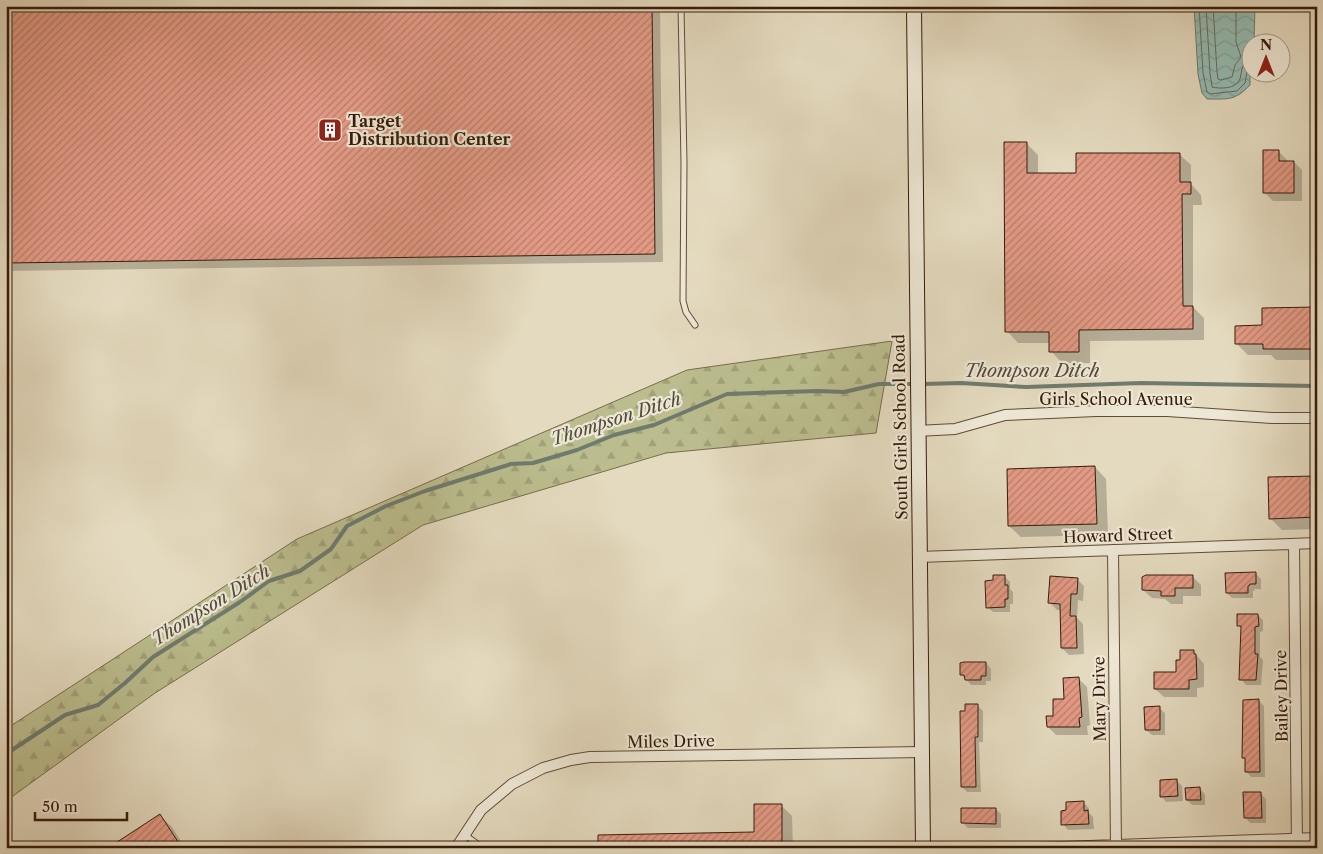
<svg xmlns="http://www.w3.org/2000/svg" width="1323" height="854" viewBox="0 0 1323 854" font-family="'Libre Caslon Text',serif">
  <style>
    .forest { fill: url(#forest-firs); stroke: #796c4b }
    .water { fill: url(#water-waves); stroke: #6f7b6e }
    .shadow { fill: #0003 }
    .lines { fill: none; stroke-linecap: round; stroke-linejoin: round }
    .shore { stroke: #666b5d; stroke-width: 1 }
    .stream { stroke: #6f7b6e; stroke-width: 4 }
    .building { fill: url(#building-hatch); stroke: #371b08 }
    .service-casing { stroke: #624b36; stroke-width: 7 }
    .minor-casing { stroke: #624b36; stroke-width: 12 }
    .secondary-casing { stroke: #371b08; stroke-width: 16 }
    .service { stroke: #ede7d5; stroke-width: 5 }
    .minor { stroke: #ede7d5; stroke-width: 10 }
    .secondary { stroke: #ede7d5; stroke-width: 14 }
    .labels { text-anchor: middle; dominant-baseline: central; stroke-width: 4.5; stroke-linejoin: round; paint-order: stroke }
    .poi-label { font-size: 16px; font-weight: bold; fill: #371b08; stroke: #ede7d5; text-anchor: start }
    .street-label { font-size: 16px; fill: #371b08; stroke: #ede7d5 }
    .water-label { font-size: 18px; font-style: italic; fill: #534b3b; stroke: #ede7d5 }
  </style>
  <defs>
    <pattern id="forest-firs" width="22" height="20" patternUnits="userSpaceOnUse" patternTransform="scale(1.25)"><rect width="22" height="20" fill="#bbbd8e"/><path d="M5 1l3.5 6h-7zM16 11l3.5 6h-7z" fill="#a1a279"/></pattern>
    <pattern id="water-waves" width="16" height="10" patternUnits="userSpaceOnUse" patternTransform="scale(1.25)"><rect width="16" height="10" fill="#95bbb2"/><path d="M0 5q4-4 8 0t8 0" fill="none" stroke="#81a098"/></pattern>
    <pattern id="building-hatch" width="6" height="6" patternUnits="userSpaceOnUse" patternTransform="scale(1.25)"><rect width="6" height="6" fill="#e39a85"/><path d="M-1 1l2-2M0 6l6-6M5 7l2-2" fill="none" stroke="#b97d6b"/></pattern>
  </defs>
  <rect width="100%" height="100%" fill="#e4dabf"/>
  <filter id="stains"><feTurbulence type="fractalNoise" baseFrequency=".004" numOctaves="4"/><feColorMatrix values="0 0 0 0 .2 0 0 0 0 .09 0 0 0 0 .02 0 0 0 .5 -.17"/></filter>
  <radialGradient id="worn" r=".72"><stop offset=".6" stop-color="#630" stop-opacity="0"/><stop offset="1" stop-color="#630" stop-opacity=".3"/></radialGradient>
  <path class="forest" d="M892,341L876,433L666,453L423,525L155,693L6,801V729L297,539L687,370Z"/>
  <path class="water" d="M1194,6H1255L1254,42H1250V85C1235,101 1228,99 1207,99L1202,93L1198,74Z"/>
  <path class="shadow" d="M6,6H660L663,262L6,271Z
    M1026,143L1038,155V174H1077L1179,154L1191,165V184L1201,195L1202,205H1193V307L1204,318V340L1090,341V363H1062L1051,351V343H1018L1007,331Z
    M1278,151L1287,160V162H1294L1302,170V201H1273L1264,192Z
    M1317,309V360H1276L1271,355H1248L1237,344L1264,327Z
    M1095,467L1106,479L1108,535L1021,537L1009,526Z
    M1317,477V529L1282,530L1270,518Z
    M1255,573L1261,579V589H1254L1255,591H1253V598H1232L1227,593Z
    M1004,576L1010,582V589L1013,592V604H1010V612H993L987,607L994,581Z
    M1192,576L1201,585V596H1183V604H1171L1165,599L1152,598L1143,590Z
    M1077,579L1084,586L1083,601L1078,600L1077,618L1083,624L1084,654L1069,655L1062,648L1061,610H1057L1050,603Z
    M1258,615L1263,620V631L1260,632V657L1263,660L1261,685H1246L1241,679L1242,629L1239,625Z
    M1193,651L1204,664V687L1197,688V697H1164L1155,689L1177,673L1181,661Z
    M986,663L991,669V681H986V685H971L961,674Z
    M1078,678L1087,687L1090,725L1087,726L1088,735H1056L1048,727Z
    M1258,700L1264,706L1265,777H1251L1246,771V759L1244,757Z
    M977,705L983,711V742H979L981,792H967L962,787L966,712Z
    M1159,708L1165,713V735H1152L1146,730Z
    M1177,781L1182,786L1183,801L1166,802L1161,796Z
    M1200,789L1205,794V805H1192L1187,800Z
    M1261,794L1266,799V823H1250L1245,817Z
    M1083,802L1089,808V813L1093,817L1094,829L1068,830L1063,824Z
    M781,805L792,816L793,848H599L756,833Z
    M996,809L1001,814V828H968L963,823Z
    M160,816L172,827L185,848H111Z"/>
  <g class="lines">
    <path class="shore" d="M1199,6L1203,73L1207,92L1210,94L1237,91L1245,83L1247,72L1250,68
      M1206,6L1210,73L1212,87C1221,89 1236,89 1240,79C1241,75 1241,71 1243,66L1250,61
      M1213,6L1217,72L1218,79L1221,80L1232,77L1235,65L1241,57L1236,42V6"/>
    <path class="stream" d="M922,384L961,383L1026,387L1141,383L1317,386
      M6,754L65,715L98,705L125,683L153,657L240,602L269,581L300,571L331,549L347,526L386,506L425,491L511,464L533,463L577,450L614,435L654,425L727,394L818,391L844,392L879,384H915"/>
  </g>
  <path class="building" d="M6,6H652L655,254L6,263Z
    M1004,142H1027V173H1076V153H1180V182H1191V194H1182L1183,306H1193V329L1079,330V352H1049V332H1005Z
    M1263,150H1279V161H1294V193H1263Z
    M1317,307V349H1263V344H1235V326L1262,325V308Z
    M1095,466L1097,524L1008,526L1007,469Z
    M1317,476V517L1269,519L1268,477Z
    M1256,572V584H1250V585L1248,586V593H1226L1225,573Z
    M993,575H1005V585H1008V599H1005V607L986,608L985,581L993,580Z
    M1146,575H1193V588H1175V596H1161V591L1142,590V577Z
    M1050,576L1078,578L1077,594H1071L1070,616H1076L1077,648H1061L1060,604L1048,603Z
    M1237,614H1258L1259,626L1255,627V654H1258L1256,680H1239L1241,626H1237Z
    M1180,650H1194V654H1196L1197,679L1189,680V689H1154V672H1176V660H1180Z
    M964,662H986V676H981V680H965L964,675H960V663Z
    M1079,677L1082,717L1079,718L1080,727H1047L1046,716H1053V699H1064L1063,678Z
    M1259,699L1260,772H1245V758H1242L1243,700Z
    M965,704H978V737H975L976,787H961L960,711H965Z
    M1160,706V730H1145L1144,707Z
    M1177,779L1178,796L1160,797V780Z
    M1200,787L1201,800H1186L1185,788Z
    M1243,792H1261L1262,818H1244Z
    M1084,801V811L1088,810L1089,824L1061,825V811L1066,810V802Z
    M754,804H782V848H598V835L754,832Z
    M961,808H996V824L961,823Z
    M160,814L182,848H108Z"/>
  <g class="lines">
    <g class="service-casing">
      <path id="service" d="M681,6L684,163L683,301L686,312L695,325
        M465,835L483,848"/>
    </g>
    <g class="minor-casing">
      <path id="minor" d="M917,431L955,429L1005,415L1096,411H1167L1272,418H1317
        M1294,544L1297,848
        M1113,550L1116,848
        M919,557L1317,543
        M456,848L481,810L512,784L543,768L571,760L590,757L922,752
        M1033,848L1317,838"/>
    </g>
    <g class="secondary-casing">
      <path id="secondary" d="M914,6L923,848"/>
    </g>
    <use href="#service" class="service"/>
    <use href="#minor" class="minor"/>
    <use href="#secondary" class="secondary"/>
  </g>
  <defs>
    <g id="building-square" transform="scale(1.25)"><rect x="-9" y="-9" width="18" height="18" rx="4" fill="#8f2418" stroke="#ede7d5"/><path d="M-4-6H4V6H1V3H-1V6H-4ZM-2.5-4.3h1.7v1.8h-1.7ZM.8-4.3h1.7v1.8H.8ZM-2.5-1h1.7V.8h-1.7ZM.8-1h1.7V.8H.8Z" fill="#fff"/></g>
  </defs>
  <g fill-rule="evenodd">
    <use href="#building-square" x="330" y="130"/>
  </g>
  <g class="labels">
    <g class="poi-label">
      <text x="348" y="121">Target<tspan x="348" dy="18">Distribution Center</tspan></text>
    </g>
    <g class="street-label">
      <text x="1116" y="399">Girls School Avenue</text>
      <text transform="translate(900 427) rotate(-91)">South Girls School Road</text>
      <text transform="translate(1118 535) rotate(-2)">Howard Street</text>
      <text transform="translate(1281 696) rotate(-91)">Bailey Drive</text>
      <text transform="translate(1099 699) rotate(-91)">Mary Drive</text>
      <text transform="translate(671 741) rotate(-1)">Miles Drive</text>
    </g>
    <g class="water-label">
      <text x="1032" y="371">Thompson Ditch</text>
      <text transform="translate(616 419) rotate(-18)">Thompson Ditch</text>
      <text transform="translate(211 605) rotate(-32)">Thompson Ditch</text>
    </g>
  </g>
  <rect width="1323" height="854" fill="none" stroke="#e4dabf" stroke-width="25"/>
  <rect x="8" y="8" width="1308" height="839" fill="none" stroke="#371b08" stroke-width="2.5"/>
  <rect x="12" y="12" width="1298" height="829" fill="none" stroke="#371b08"/>
  <g transform="translate(1266 58)"><circle r="24" fill="#ede7d5" stroke="#a49583"/>
  <path d="M0-4L9 19L0 12L-9 19Z" fill="#8f2418"/>
  <text y="-8" font-size="14" font-weight="bold" text-anchor="middle" fill="#371b08">N</text>
  </g>
  <path d="M35 812v8h92v-8" fill="none" stroke="#371b08" stroke-width="2.5"/>
  <text x="42" y="812" font-size="15" fill="#371b08" stroke="#ede7d5" stroke-width="4" paint-order="stroke">50 m</text>
  <rect width="100%" height="100%" filter="url(#stains)"/>
  <rect width="100%" height="100%" fill="url(#worn)"/>
</svg>
